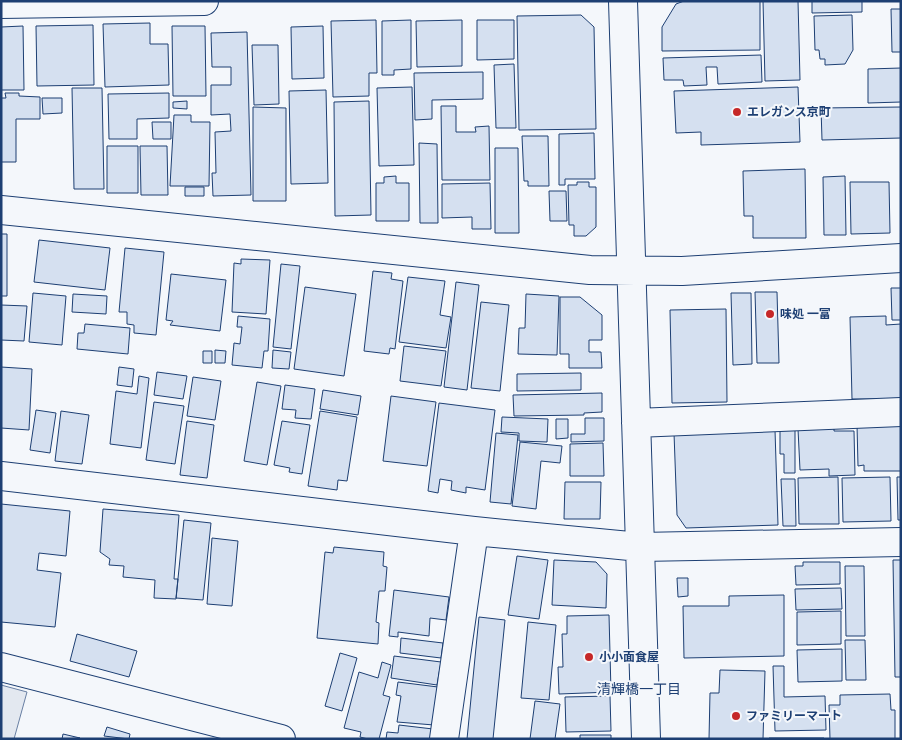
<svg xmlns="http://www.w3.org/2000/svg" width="902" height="740" viewBox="0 0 902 740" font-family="'Roboto Condensed','Noto Sans JP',sans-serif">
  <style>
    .parking { fill: #e3e8f0; stroke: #687fa3 }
    .building { fill: #d5e0f0; stroke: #1d3f73 }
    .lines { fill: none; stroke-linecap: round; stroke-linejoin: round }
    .minor-casing { stroke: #1d3f73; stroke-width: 30 }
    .minor { stroke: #f4f7fb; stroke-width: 28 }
    .poi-dot { fill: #c62828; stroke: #f4f7fb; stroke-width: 2 }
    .labels { text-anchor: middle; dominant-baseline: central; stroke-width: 4; stroke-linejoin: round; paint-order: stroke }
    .poi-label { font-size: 12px; font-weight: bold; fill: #1d3f73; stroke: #f4f7fb; text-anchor: start }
    .neighbourhood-label { font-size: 14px; fill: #1d3f73; stroke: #f4f7fb }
  </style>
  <rect width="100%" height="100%" fill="#f4f7fb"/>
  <path class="parking" d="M1,685L27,692L14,739H1Z"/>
  <path class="building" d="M684,1H760V50L662,51V27L676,4Z
    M763,1H798L800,80L765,81Z
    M812,1H862V12L812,13Z
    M891,9H901V52H892Z
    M581,15L594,27L596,129L519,130L517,16Z
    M852,15L853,50L845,64L825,65V59H820L819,50H815L814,16Z
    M376,20L377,73H369V96L333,97L331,21Z
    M411,20V69L394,70V75H382V21Z
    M462,20V66L417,67L416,21Z
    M477,20H514V59L477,60Z
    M150,23V44H168L169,85L105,87L103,24Z
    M93,25L94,85L37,86L36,26Z
    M23,26L24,90H1V27Z
    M172,26H205L206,96H173Z
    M323,26L324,78L292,79L291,27Z
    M247,32L251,195L213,196L212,173H216L215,132L231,131L230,114L211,115V85H231V67H212L211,33Z
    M252,45H278L279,104L254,105Z
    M761,55L762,82L718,84L717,67H706L707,85L684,86L683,80H664L663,58Z
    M514,64L516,128H496L494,65Z
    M901,68V102L868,103V69Z
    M483,72V99L432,100V119L415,120L414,73Z
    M412,87L414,165L379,166L377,88Z
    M798,87L800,142L701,145V132L676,133L674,91Z
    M72,88H102L104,189H74Z
    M326,90L328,183L291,184L289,91Z
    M5,93H19V96L40,97V119H16V162H1V98H6Z
    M169,93V118L137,119V139H109L108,94Z
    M42,98H62V113L43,114Z
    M187,101V109L173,108V102Z
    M369,101L371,215L335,216L334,102Z
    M441,106H456V132H476L475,127L489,126L490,180H442Z
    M253,107L286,108V201H253Z
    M901,107V138L822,140L821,108Z
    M174,115H191V122H210L209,186H170Z
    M152,122H171V139H153Z
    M594,133L595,179H565V185H559V134Z
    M522,136H548L549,186H528V181H524Z
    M419,143L437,144L438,223H420Z
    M107,146H138V193H107Z
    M140,146H167L168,195H141Z
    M495,148H518L519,233H495Z
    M805,169L806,238H753V216H744L743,171Z
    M396,176V183H409V221H376V183H384V177Z
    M845,176L846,235H824L823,177Z
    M577,182H589V187H596V227L586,236H574V225H569L568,185H577Z
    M850,182H889L890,233L851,234Z
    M490,183L491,229H472V217L442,218V184Z
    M185,187H204V196H185Z
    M549,191H566L567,221H550Z
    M1,234H7V296H1Z
    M39,240L110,248L105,290L34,282Z
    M125,248L164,252L156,335L134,333V325L127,324V312H119Z
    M241,259L270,260L266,314L232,312L234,263L241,264Z
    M281,264L300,266L291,349L273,347Z
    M373,271L392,273L391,279L403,281L395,349L390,348L389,354L364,351Z
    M171,274L226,280L220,331L170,325L173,321L166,320Z
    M408,277L445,281L440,315L451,317L446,348L399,342Z
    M456,282L479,285L467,390L444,387Z
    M305,287L356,294L344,376L294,369Z
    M891,288H901V320H892Z
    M755,292H777L779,363H757Z
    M33,293L66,296L62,345L29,342Z
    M731,293H751L752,364L733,365Z
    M73,294L107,296L106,314L72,312Z
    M526,294L559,296L557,355L518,354L519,328H525Z
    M560,297H580L602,315V340H589V352H601L602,368H569V354H560Z
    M481,302L509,305L500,391L471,388Z
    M1,305L27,306L24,341L1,340Z
    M726,309L727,402L672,403L670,310Z
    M238,316L270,319L268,351H264L262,368L232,365L234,343L240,344L242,327H237Z
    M886,316V325L901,324V399H852L850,317Z
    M85,324L130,328L128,354L77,349L78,333H84Z
    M404,346L446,351L441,386L400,381Z
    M215,350L226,351L225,363H215Z
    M273,350L291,352L289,369L272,368Z
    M203,351H212V363H203Z
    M1,367L32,369L29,430L1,428Z
    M119,367L134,369L132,387L117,385Z
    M157,372L187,376L183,399L154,395Z
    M581,373V390L517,391V374Z
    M139,376L149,378L141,448L110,444L116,391L137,394Z
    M193,377L221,381L215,420L187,416Z
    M257,382L281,386L267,465L244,461Z
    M285,385L315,389L311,419L295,418L296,410L282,409Z
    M323,390L361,396L358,415L320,409Z
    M602,393V412L584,413V415L514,416L513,395Z
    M391,396L436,402L427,466L383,461Z
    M154,402L184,406L175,464L146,460Z
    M439,403L495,410L485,490L466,487V493L451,490L452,481L440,479L438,493L428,491Z
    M36,410L56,413L50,453L30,450Z
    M61,411L89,415L82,464L55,461Z
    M320,411L357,417L347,481L338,480L337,490L308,486Z
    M502,417L548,419L547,442L519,441V433L501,432Z
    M585,418H604V441L571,442V434H585Z
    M556,419H568V438L556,439Z
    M187,421L214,425L207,478L180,475Z
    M282,421L310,425L302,474L289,472L290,468L274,465Z
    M901,424V471H864V465L858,466L857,425Z
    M780,428L795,429V473H784V454H780Z
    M834,428V431H854L855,475L829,476V469L800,470L798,429Z
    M775,430L778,525L686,528L677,515L674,433Z
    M496,433L518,435L511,504L490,502Z
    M520,442L562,446L560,463L541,461L536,509L512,506Z
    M603,443L604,476H570V444Z
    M838,477L839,524H799L798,478Z
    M890,477L891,521L843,522L842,478Z
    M897,477H901V520H898Z
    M781,479H795L796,526H783Z
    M565,482H601L600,519H564Z
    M1,504L70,511L66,556L39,553L37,570L61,573L55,627L1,622Z
    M103,509L179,515L174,579H178L176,599L154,598L155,580L123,577L124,566L109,565L110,559L100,552Z
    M184,520L211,523L203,600L176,598Z
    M212,538L238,541L232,606L207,604Z
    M334,547L384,552L383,566L387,567L385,591H379L376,622L379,623L378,644L317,638L325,552L333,553Z
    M517,556L548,560L539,619L508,615Z
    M554,560L596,562L607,574L606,608L552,605Z
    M893,560H901V677H895Z
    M803,562H840V584L796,585L795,566H803Z
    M845,566H864L865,636H846Z
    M677,578H688V596L678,597Z
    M841,588L842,609L796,610L795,589Z
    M394,590L449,597L446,620L430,618L429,636L398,632V637L389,636Z
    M784,595V656L684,658L683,606H729V596Z
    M841,611V644L797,645V612Z
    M609,615L611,692L559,694L558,667H563L562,634H567V616Z
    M479,617L505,620L493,739H467Z
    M528,622L556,625L549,700L521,698Z
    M77,634L137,651L129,677L70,661Z
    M401,638L443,643L441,658L400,653Z
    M845,640H865L866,680H846Z
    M842,649V681L798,682L797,650Z
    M340,653L357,658L342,711L325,706Z
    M394,656L441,662L437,685L391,678Z
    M382,662L391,665L383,695L390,697L379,739H368L360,737L361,732L344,728L359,672L378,678Z
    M773,666H784V697L825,696L826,730L775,731Z
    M720,670L765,671L763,739H709L710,693H719Z
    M398,682L438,687L434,725L397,722L401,696L396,695Z
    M890,694L891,710H895V739H830L829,705H840V695Z
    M610,696L611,731L566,732L565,697Z
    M535,701L560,704L555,739H530Z
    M399,725L433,729L432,739H386L387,732L398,733Z
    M107,727L130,734L129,739L104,736Z
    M63,734L80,738L62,739Z
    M580,735H611V739H580Z
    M769,738H824V739H769Z"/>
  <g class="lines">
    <g class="minor-casing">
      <path id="minor" d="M623,1L646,739
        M1,4L204,1
        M1,210L590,270L682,271L901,258
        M636,423L901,412
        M1,476L474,531L640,547L901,542
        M1,667L281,739
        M444,739L474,531"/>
    </g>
    <use href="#minor" class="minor"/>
  </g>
  <g class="poi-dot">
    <circle cx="737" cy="112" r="5"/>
    <circle cx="770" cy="314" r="5"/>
    <circle cx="589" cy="657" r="5"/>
    <circle cx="736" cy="716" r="5"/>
  </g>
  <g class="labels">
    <g class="poi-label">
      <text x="747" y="112">エレガンス京町</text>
      <text x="780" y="314">味処 一富</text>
      <text x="599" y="657">小小面食屋</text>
      <text x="746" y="716">ファミリーマート</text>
    </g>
    <g class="neighbourhood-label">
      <text x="639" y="689">清輝橋一丁目</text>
    </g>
  </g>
  <rect width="902" height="740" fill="none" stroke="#1d3f73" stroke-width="5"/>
</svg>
